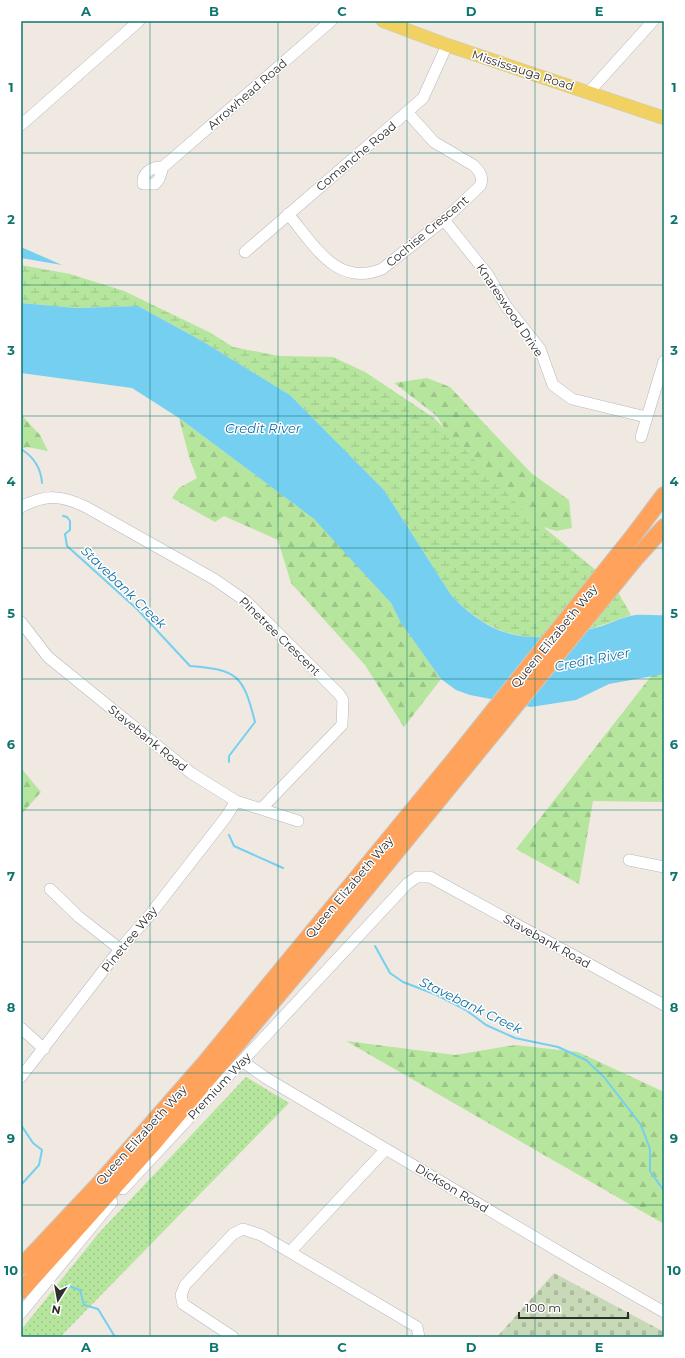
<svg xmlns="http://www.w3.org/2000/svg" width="685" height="1358" viewBox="0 0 685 1358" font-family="Montserrat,sans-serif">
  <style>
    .grass { fill: url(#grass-dots) }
    .forest { fill: url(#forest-firs) }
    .wetland { fill: url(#wetland-marsh) }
    .cemetery { fill: url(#cemetery-stones) }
    .water { fill: #75cff0 }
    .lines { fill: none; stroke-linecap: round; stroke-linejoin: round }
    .stream { stroke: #75cff0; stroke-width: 2 }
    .minor-casing { stroke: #b4b7c1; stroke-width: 12 }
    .major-casing { stroke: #c9c9c9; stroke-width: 14 }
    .highway-casing { stroke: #c9c9c9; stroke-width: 18 }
    .minor { stroke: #fff; stroke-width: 11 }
    .major { stroke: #f2d163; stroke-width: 13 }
    .highway { stroke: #ffa35c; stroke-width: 16 }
    .grid { fill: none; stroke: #0f766e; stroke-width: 1; stroke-opacity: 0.55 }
    .labels { text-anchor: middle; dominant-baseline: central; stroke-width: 3; stroke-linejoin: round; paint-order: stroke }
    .street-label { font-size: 12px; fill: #2e2e2e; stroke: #fff }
    .water-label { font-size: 13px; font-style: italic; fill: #0d6fa3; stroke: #fff }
    .neatline { fill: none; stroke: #0f766e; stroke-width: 1.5 }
    .grid-label { font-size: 13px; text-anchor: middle; font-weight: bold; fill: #0f766e }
  </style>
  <defs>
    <pattern id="grass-dots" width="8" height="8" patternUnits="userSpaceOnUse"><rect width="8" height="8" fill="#b6e59e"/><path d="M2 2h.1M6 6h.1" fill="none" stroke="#9dc588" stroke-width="1.8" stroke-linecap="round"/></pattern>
    <pattern id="forest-firs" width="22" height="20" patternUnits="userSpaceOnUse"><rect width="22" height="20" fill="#b6e59e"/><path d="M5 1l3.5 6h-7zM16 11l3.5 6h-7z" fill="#9dc588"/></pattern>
    <pattern id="wetland-marsh" width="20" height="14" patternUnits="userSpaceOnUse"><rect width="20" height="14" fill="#b6e59e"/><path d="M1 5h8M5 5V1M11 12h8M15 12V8" fill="none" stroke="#9dc588"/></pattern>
    <pattern id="cemetery-stones" width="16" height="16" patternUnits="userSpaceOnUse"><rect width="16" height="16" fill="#c8d9b8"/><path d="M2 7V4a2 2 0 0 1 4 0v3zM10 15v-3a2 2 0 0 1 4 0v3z" fill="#acbb9e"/></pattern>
  </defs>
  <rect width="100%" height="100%" fill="#efe9e1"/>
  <path class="grass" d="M246,1077L289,1103L60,1337H21V1330L98,1234Z"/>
  <path class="forest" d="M427,378L450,387L531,473L569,500L572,528L556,531L537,525L458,452L437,416L394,383Z
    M21,412L25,419L40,435L48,451L27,447L21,449Z
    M179,418L314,519L334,539L391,603L401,623L441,679L404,727L365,665L291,583L278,540L224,516L215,522L172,498L179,488L197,478L190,460Z
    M664,674V802L593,801L579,884L516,849L652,675Z
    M21,768L41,792L21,815Z
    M346,1041L455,1055L515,1045L578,1052L664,1092V1224Z"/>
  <path class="wetland" d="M21,265L70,274L124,291L209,332L233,347L280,356L333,357L365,372L434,418L525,512L614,585L631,615C561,641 508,655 451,595L384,490L290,395L202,341L138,306L76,308L21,303Z"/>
  <path class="cemetery" d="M554,1273L664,1332V1337H497Z"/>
  <path class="water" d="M21,247L62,265L21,258Z
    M21,303L76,308L138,306L202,341L290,395L384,490L451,595C499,646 538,643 602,626C611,623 621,618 630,616C641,613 653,616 664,615V674L609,684L576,700L531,707L470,695L456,690L441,679L401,623L391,603L314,519L179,418L132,388L21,373Z"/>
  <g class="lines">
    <path class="stream" d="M21,449C34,457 41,469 42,483
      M63,516L67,517L70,521V530L65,534L67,546L137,609L190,666C238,670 243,675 255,722L229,756V762
      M229,835L234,846L283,868
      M375,946L390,973L403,982L437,995L466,1010L486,1025L515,1038L558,1047L586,1060L604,1077L641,1125L650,1149V1171L664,1191
      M21,1125L33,1143L42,1150L39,1165L21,1185
      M66,1285L80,1290L84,1305L98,1309L115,1337"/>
    <g class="minor-casing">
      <path id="minor" d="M589,92L653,21
        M21,125L139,21
        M163,167C152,166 142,173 143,184H155L159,179L163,167L331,21
        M288,214C314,244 336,288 382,269L444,220L480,186C484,178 480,171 473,165L434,142L407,112
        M444,220L488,275L506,306L540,349L553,385L572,399L646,417
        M245,252L423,98L447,45
        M641,437L664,361
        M21,507C46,494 61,495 86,507L214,579L247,602L339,694L343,700L342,725L262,808
        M21,622L48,657L191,773L236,801L298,821
        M629,860L664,867
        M50,889L79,917L120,949
        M21,1028L44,1049
        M242,1061L266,1078L580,1264L664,1312
        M21,1077L120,949L149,916L226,817L236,801
        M123,1189L407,884L417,877H430L664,1005
        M290,1252L386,1149
        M21,1313L112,1202
        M233,1337L183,1304L181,1295L185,1285L233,1234L243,1229L261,1235L417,1327L419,1337"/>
    </g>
    <g class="major-casing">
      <path id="major" d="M383,21L447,45L664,118"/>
    </g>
    <g class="highway-casing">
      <path id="highway" d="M21,1267L100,1183L204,1064L454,760L634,535L664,495
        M21,1291L152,1145L321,944L635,559L664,527"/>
    </g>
    <use href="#minor" class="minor"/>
    <use href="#major" class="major"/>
    <use href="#highway" class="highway"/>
  </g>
  <path class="grid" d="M150,21V1337M278,21V1337M407,21V1337M535,21V1337M21,153H664M21,285H664M21,416H664M21,548H664M21,679H664M21,810H664M21,942H664M21,1073H664M21,1205H664"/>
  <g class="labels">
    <g class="street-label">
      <text transform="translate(523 70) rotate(18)">Mississauga Road</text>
      <text transform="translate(247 94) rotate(-41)">Arrowhead Road</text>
      <text transform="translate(356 156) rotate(-40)">Comanche Road</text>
      <text transform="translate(427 231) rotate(-40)">Cochise Crescent</text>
      <text transform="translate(510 310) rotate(56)">Knareswood Drive</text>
      <text transform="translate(280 636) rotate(44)">Pinetree Crescent</text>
      <text transform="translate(554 636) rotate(-51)">Queen Elizabeth Way</text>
      <text transform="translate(148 738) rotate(39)">Stavebank Road</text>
      <text transform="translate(349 887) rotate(-50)">Queen Elizabeth Way</text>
      <text transform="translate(129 939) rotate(-51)">Pinetree Way</text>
      <text transform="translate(547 941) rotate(29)">Stavebank Road</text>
      <text transform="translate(219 1086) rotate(-47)">Premium Way</text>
      <text transform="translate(141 1135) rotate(-48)">Queen Elizabeth Way</text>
      <text transform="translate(452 1188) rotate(31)">Dickson Road</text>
    </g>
    <g class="water-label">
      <text x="263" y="428">Credit River</text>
      <text transform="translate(124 587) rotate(44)">Stavebank Creek</text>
      <text transform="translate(592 659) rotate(-11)">Credit River</text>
      <text transform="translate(471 1005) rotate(26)">Stavebank Creek</text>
    </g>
  </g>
  <rect width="685" height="1358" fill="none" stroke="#ffffff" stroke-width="44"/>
  <g transform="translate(58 1300) rotate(191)" stroke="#ffffff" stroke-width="3" paint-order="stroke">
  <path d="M0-3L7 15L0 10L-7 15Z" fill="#2e2e2e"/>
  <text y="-6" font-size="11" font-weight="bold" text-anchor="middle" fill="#2e2e2e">N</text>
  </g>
  <path d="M519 1312v6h109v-6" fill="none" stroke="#2e2e2e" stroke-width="2"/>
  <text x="525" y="1312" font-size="12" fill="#2e2e2e" stroke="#ffffff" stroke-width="3" paint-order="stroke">100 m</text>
  <rect x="22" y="22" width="641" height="1314" class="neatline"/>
  <g class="grid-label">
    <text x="86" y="16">A</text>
    <text x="214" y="16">B</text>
    <text x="342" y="16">C</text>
    <text x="471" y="16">D</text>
    <text x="599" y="16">E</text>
    <text x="11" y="92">1</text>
    <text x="674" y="92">1</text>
    <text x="11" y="224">2</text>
    <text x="674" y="224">2</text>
    <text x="11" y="355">3</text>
    <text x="674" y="355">3</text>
    <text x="11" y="486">4</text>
    <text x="674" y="486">4</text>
    <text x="11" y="618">5</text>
    <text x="674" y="618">5</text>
    <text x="11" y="749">6</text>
    <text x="674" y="749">6</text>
    <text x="11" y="881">7</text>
    <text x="674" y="881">7</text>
    <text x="11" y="1012">8</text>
    <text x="674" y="1012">8</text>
    <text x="11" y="1143">9</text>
    <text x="674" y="1143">9</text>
    <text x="11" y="1275">10</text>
    <text x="674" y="1275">10</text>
    <text x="86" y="1352">A</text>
    <text x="214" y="1352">B</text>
    <text x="342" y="1352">C</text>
    <text x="471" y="1352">D</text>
    <text x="599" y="1352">E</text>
  </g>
</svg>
